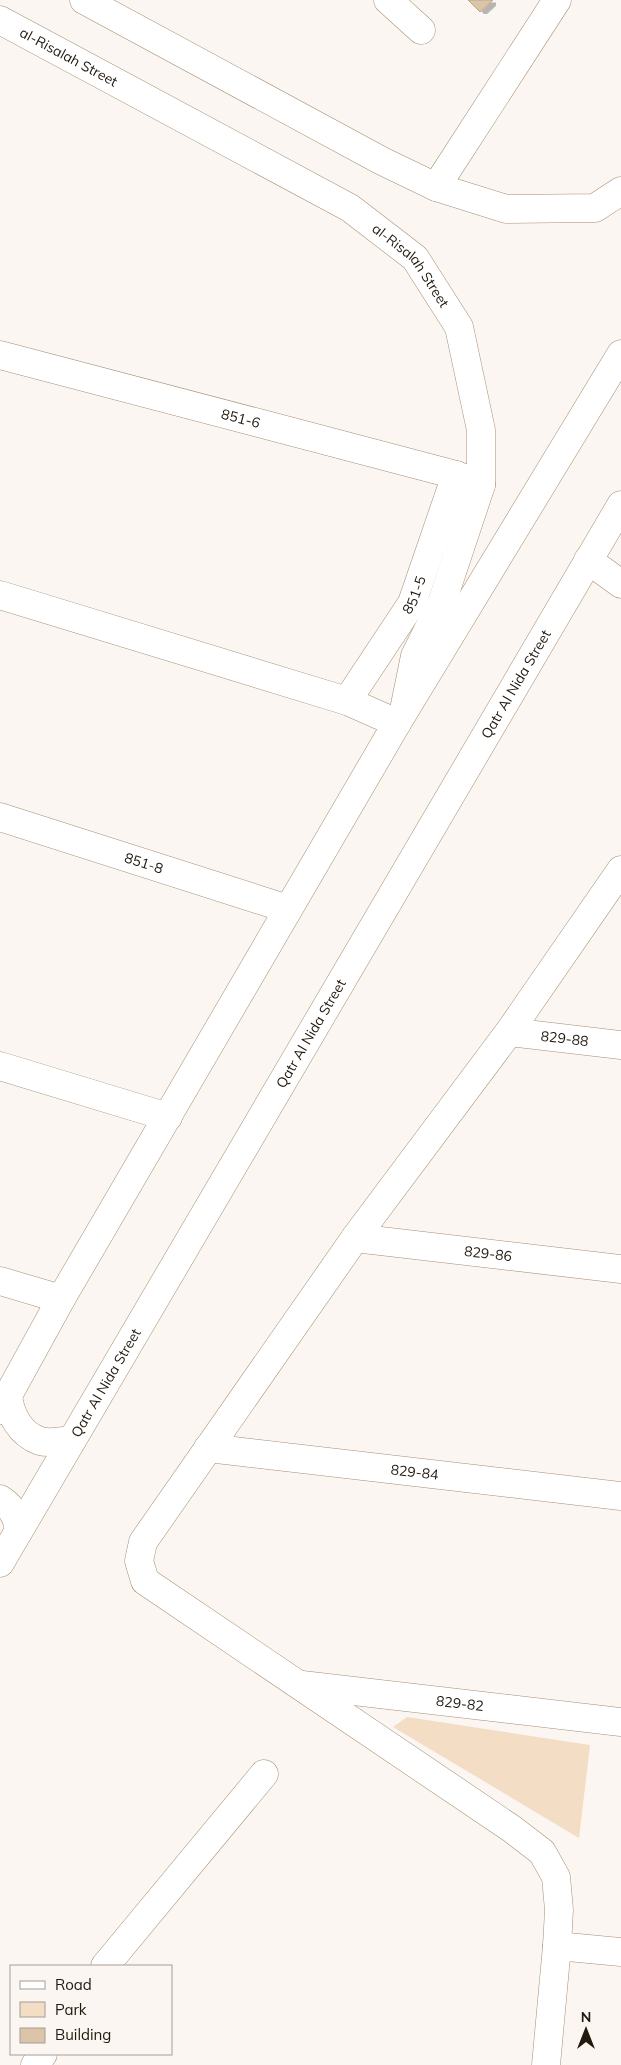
<svg xmlns="http://www.w3.org/2000/svg" width="621" height="2065" viewBox="0 0 621 2065" font-family="Mulish,sans-serif">
  <style>
    .green { fill: #f3ddc5 }
    .building { fill: #dcc4a8; stroke: #bda58b; filter: url(#shadow) }
    .lines { fill: none; stroke-linecap: round; stroke-linejoin: round }
    .minor-casing { stroke: #a68f75; stroke-width: 29 }
    .major-casing { stroke: #a68f75; stroke-width: 29 }
    .minor { stroke: #fff; stroke-width: 28 }
    .major { stroke: #fff; stroke-width: 28 }
    .labels { text-anchor: middle; dominant-baseline: central; stroke-width: 4.5; stroke-linejoin: round; paint-order: stroke }
    .street-label { font-size: 14px; fill: #21180e; stroke: #fbf6f1 }
  </style>
  <defs>
    <filter id="shadow"><feDropShadow dx="5.5" dy="3" stdDeviation="0" flood-color="#0004"/></filter>
  </defs>
  <rect width="100%" height="100%" fill="#fbf6f1"/>
  <path class="green" d="M407,1717L590,1745L579,1838L393,1727Z"/>
  <path class="building" d="M468,0H493L480,12Z"/>
  <g class="lines">
    <g class="minor-casing">
      <g id="minor">
        <path d="M84,0L382,161L436,187L506,209L595,208L621,191"/>
        <path d="M388,0L421,30"/>
        <path id="s1" d="M0,20L350,208L415,258L459,327L481,430V485L442,602L415,656L404,710"/>
        <path d="M436,187L557,0"/>
        <path id="s2" d="M0,355L456,475L481,485"/>
        <path d="M588,560L621,584"/>
        <path d="M0,595L347,701L397,723"/>
        <path id="s3" d="M347,701L412,603L456,475"/>
        <path id="s4" d="M0,817L288,909"/>
        <path id="s5" d="M509,1032L621,1045"/>
        <path d="M0,1066L168,1117"/>
        <path id="s6" d="M355,1238L621,1269"/>
        <path d="M0,1281L61,1299"/>
        <path id="s7" d="M208,1448L621,1496"/>
        <path id="s8" d="M302,1685L621,1722"/>
        <path d="M557,1946L621,1952"/>
        <path d="M105,1966L264,1774"/>
        <path d="M35,2065L43,2054"/>
        <path d="M546,2065L557,1946L559,1910L556,1877L542,1852L512,1829L145,1581L139,1561L143,1542L355,1238L509,1032L621,870"/>
      </g>
    </g>
    <g class="major-casing">
      <g id="major">
        <path d="M8,1395C10,1415 20,1434 40,1441C50,1444 62,1441 72,1440"/>
        <path d="M0,1410L61,1299L397,723L621,354"/>
        <path d="M0,1499C12,1506 17,1517 19,1530"/>
        <path id="s9" d="M0,1563L621,505"/>
      </g>
    </g>
    <use href="#minor" class="minor"/>
    <use href="#major" class="major"/>
  </g>
  <g class="labels">
    <g class="street-label">
      <text stroke="none"><textPath href="#s1" startOffset="78">al-Risalah Street</textPath></text>
      <text stroke="none"><textPath href="#s1" startOffset="482">al-Risalah Street</textPath></text>
      <text stroke="none"><textPath href="#s2" startOffset="249">851-6</textPath></text>
      <text stroke="none"><textPath href="#s3" startOffset="126">851-5</textPath></text>
      <text stroke="none"><textPath href="#s9" startOffset="1019">Qatr Al Nida Street</textPath></text>
      <text stroke="none"><textPath href="#s4" startOffset="151">851-8</textPath></text>
      <text stroke="none"><textPath href="#s9" startOffset="614">Qatr Al Nida Street</textPath></text>
      <text stroke="none"><textPath href="#s5" startOffset="56">829-88</textPath></text>
      <text stroke="none"><textPath href="#s6" startOffset="134">829-86</textPath></text>
      <text stroke="none"><textPath href="#s9" startOffset="209">Qatr Al Nida Street</textPath></text>
      <text stroke="none"><textPath href="#s7" startOffset="208">829-84</textPath></text>
      <text stroke="none"><textPath href="#s8" startOffset="159">829-82</textPath></text>
    </g>
  </g>
  <rect x="10" y="1965" width="162" height="90" fill="#fbf6f1" stroke="#a49d96"/>
  <rect x="20" y="1981" width="25" height="8" fill="#ffffff" stroke="#a49d96"/>
  <text x="55" y="1990" font-size="15" fill="#21180e">Road</text>
  <rect x="20" y="2002" width="25" height="15" fill="#f3ddc5" stroke="#a49d96"/>
  <text x="55" y="2015" font-size="15" fill="#21180e">Park</text>
  <rect x="20" y="2028" width="25" height="15" fill="#dcc4a8" stroke="#a49d96"/>
  <text x="55" y="2040" font-size="15" fill="#21180e">Building</text>
  <g transform="translate(586 2030)" stroke="#fbf6f1" stroke-width="4" paint-order="stroke">
  <path d="M0-4L9 19L0 12L-9 19Z" fill="#21180e"/>
  <text y="-8" font-size="14" font-weight="bold" text-anchor="middle" fill="#21180e">N</text>
  </g>
</svg>
